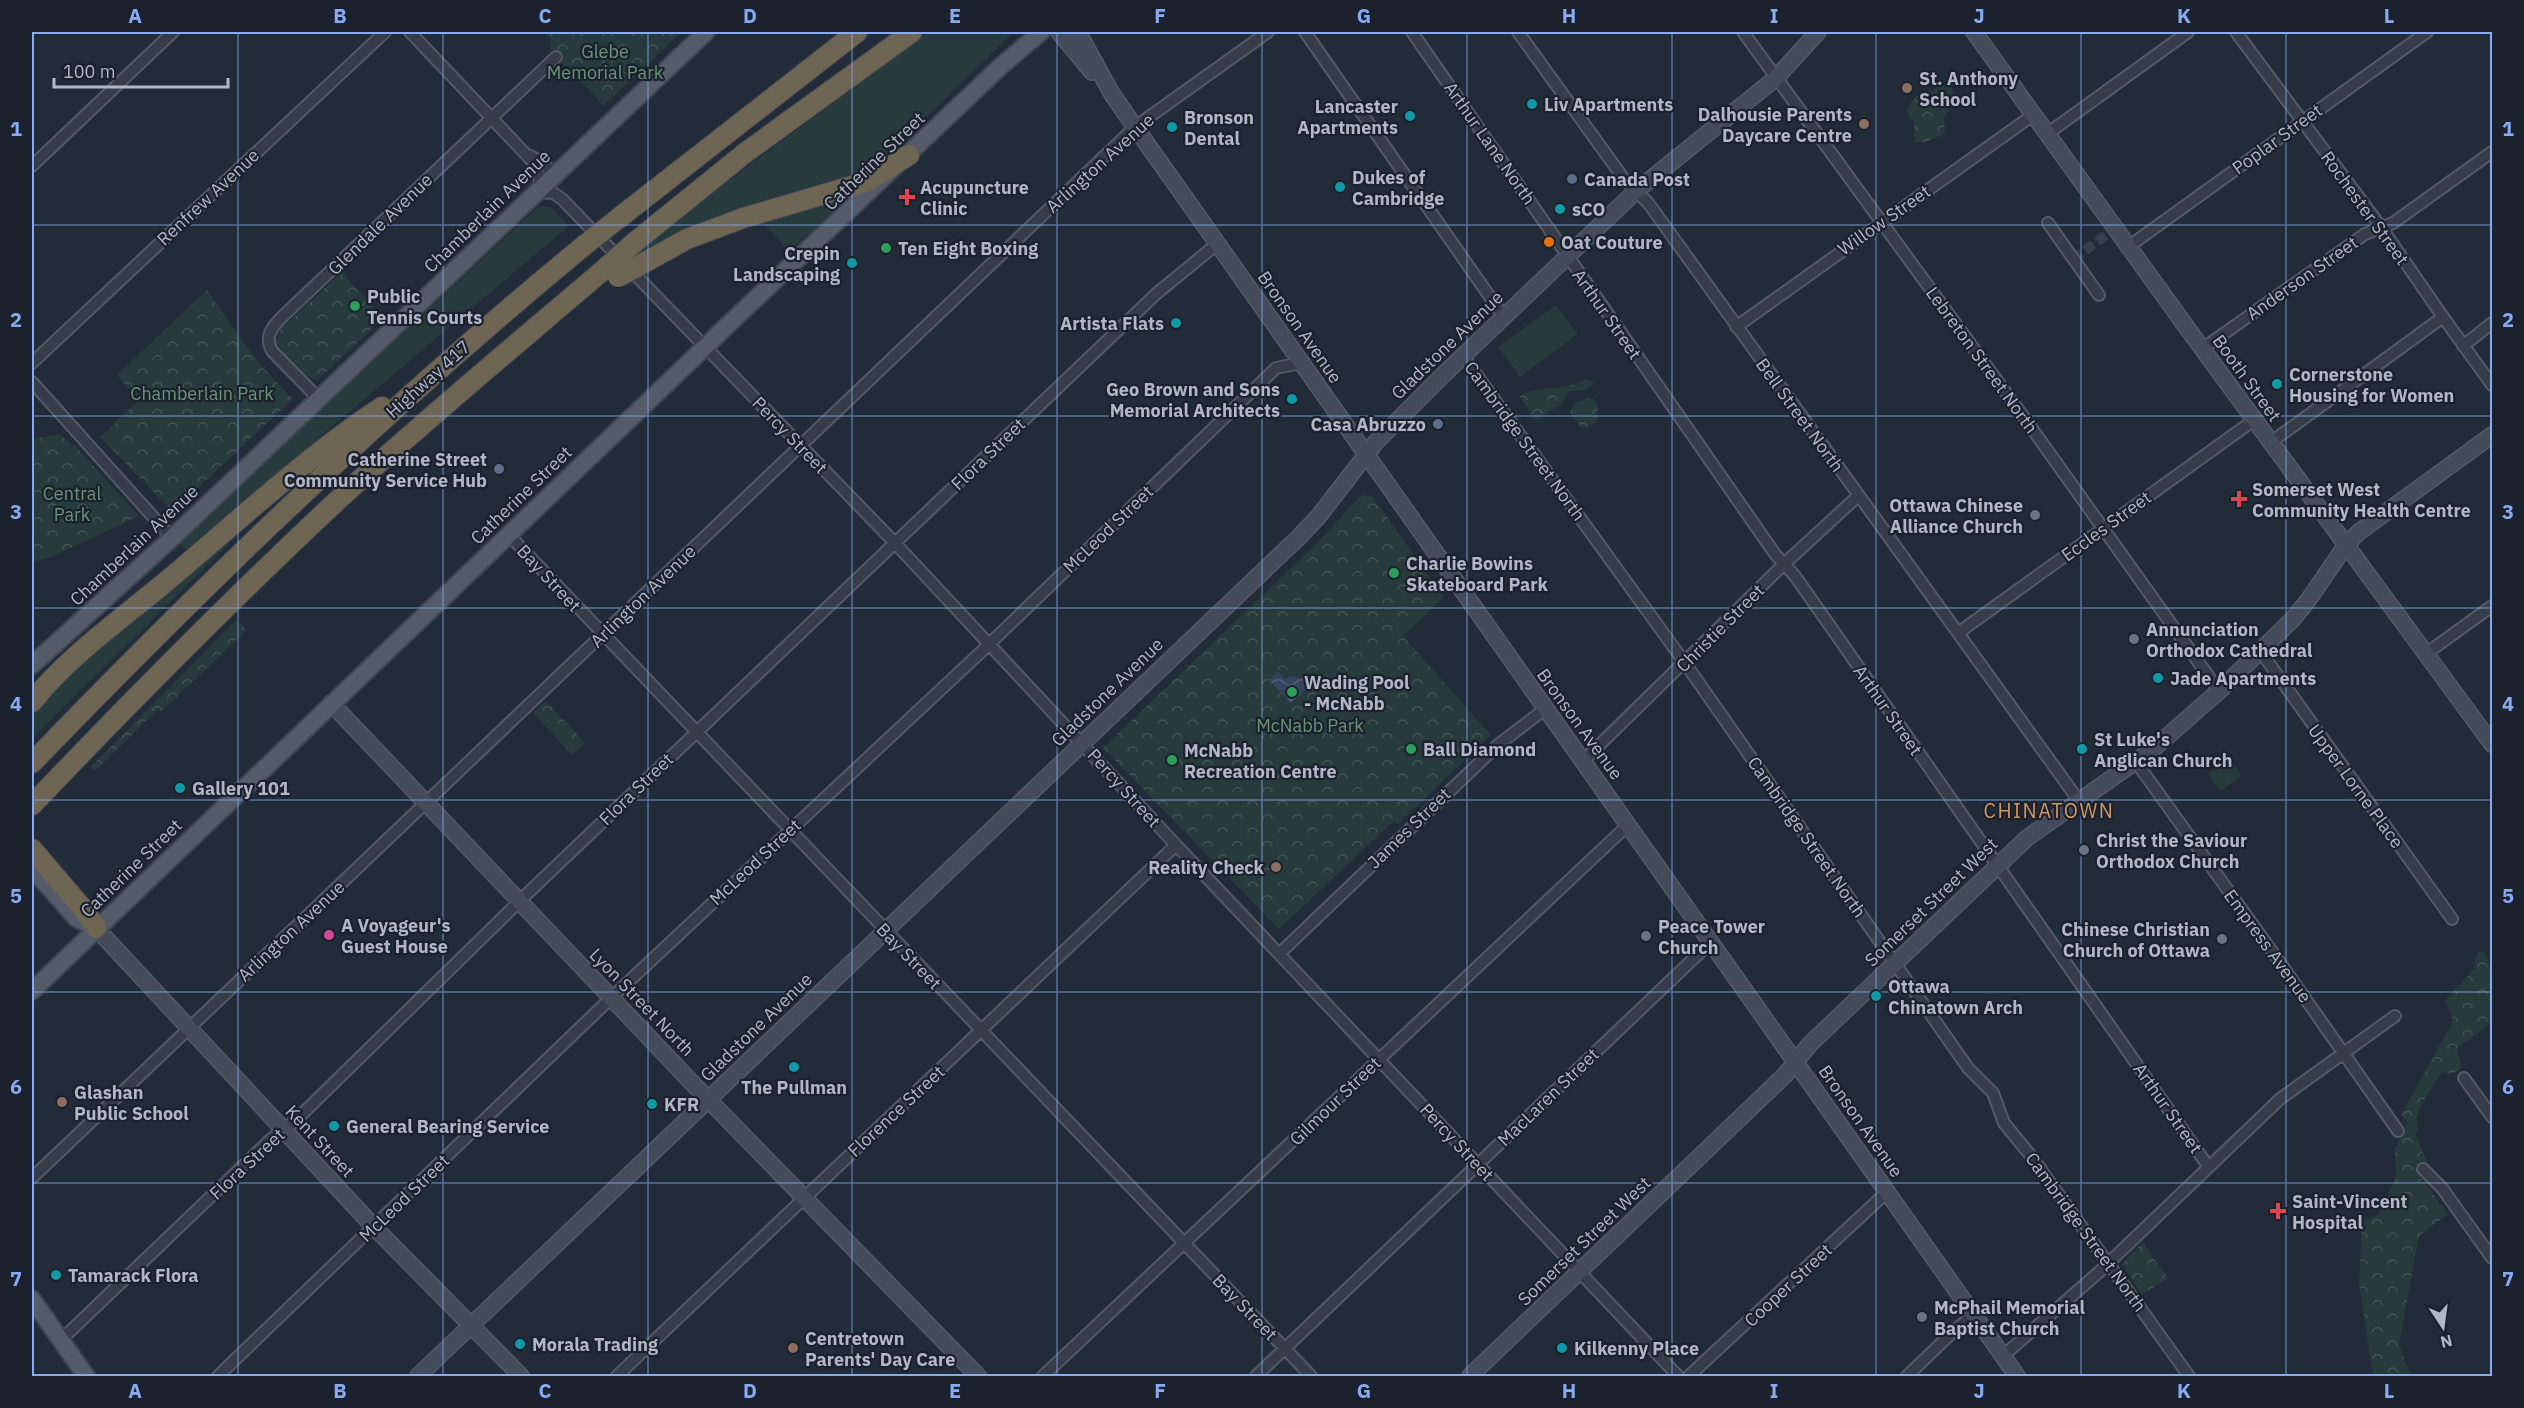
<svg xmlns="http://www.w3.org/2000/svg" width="2524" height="1408" viewBox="0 0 2524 1408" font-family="'IBM Plex Sans',sans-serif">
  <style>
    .green { fill: #273a3c }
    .forest { fill: url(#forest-crowns) }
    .water { fill: url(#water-waves) }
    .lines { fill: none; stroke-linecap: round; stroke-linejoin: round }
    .minor-tunnel { stroke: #37404d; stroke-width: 10; stroke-dasharray: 10 5; stroke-linecap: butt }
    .minor-casing { stroke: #545a67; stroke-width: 14 }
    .secondary-casing { stroke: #545a67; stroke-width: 18 }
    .primary-casing { stroke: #3f4652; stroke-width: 20 }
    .motorway-casing { stroke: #414754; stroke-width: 22 }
    .minor { stroke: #363d49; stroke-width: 10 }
    .secondary { stroke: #444c5c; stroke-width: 15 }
    .primary { stroke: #545b69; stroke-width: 16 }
    .motorway { stroke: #6f6553; stroke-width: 20 }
    .motorway-bridge-casing { stroke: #414754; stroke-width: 22; stroke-linecap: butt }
    .motorway-bridge { stroke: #6f6553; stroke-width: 20 }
    .grid { fill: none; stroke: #87abf3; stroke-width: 1.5; stroke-opacity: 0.55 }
    .education-dot { fill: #8d6e63; stroke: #1b222e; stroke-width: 2 }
    .culture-dot { fill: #0f9aa8; stroke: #1b222e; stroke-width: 2 }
    .service-dot { fill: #5c6f8a; stroke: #1b222e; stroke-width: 2 }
    .health-dot { fill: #e0444e; stroke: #1b222e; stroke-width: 2 }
    .food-dot { fill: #e8710a; stroke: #1b222e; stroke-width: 2 }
    .leisure-dot { fill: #2e9e5b; stroke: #1b222e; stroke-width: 2 }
    .worship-dot { fill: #6b7280; stroke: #1b222e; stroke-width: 2 }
    .hotel-dot { fill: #d1479c; stroke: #1b222e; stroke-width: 2 }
    .labels { text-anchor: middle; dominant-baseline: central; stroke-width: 4.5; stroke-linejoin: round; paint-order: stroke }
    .park-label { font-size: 18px; fill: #699575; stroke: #1b222e }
    .poi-label { font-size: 18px; font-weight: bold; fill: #b1b7c5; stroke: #1b222e; text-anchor: start }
    .street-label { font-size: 18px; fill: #b1b7c5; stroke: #1b222e }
    .neighbourhood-label { font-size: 20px; letter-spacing: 1.5px; fill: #cf9762; stroke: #1b222e }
    .neatline { fill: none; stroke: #87abf3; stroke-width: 2 }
    .grid-label { font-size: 20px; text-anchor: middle; font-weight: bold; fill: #87abf3 }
  </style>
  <defs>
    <pattern id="forest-crowns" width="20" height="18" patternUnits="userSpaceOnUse" patternTransform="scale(1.5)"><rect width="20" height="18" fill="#273a3c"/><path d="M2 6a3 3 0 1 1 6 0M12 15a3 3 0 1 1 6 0" fill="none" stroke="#445457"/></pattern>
    <pattern id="water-waves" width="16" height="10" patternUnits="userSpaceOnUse" patternTransform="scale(1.5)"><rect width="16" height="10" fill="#36455f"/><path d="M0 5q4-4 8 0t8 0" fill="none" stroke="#515e74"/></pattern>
  </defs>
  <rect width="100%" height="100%" fill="#222b38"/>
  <path class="green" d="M929,32H1014L861,181L648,256L640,246Z
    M860,191L788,251L761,221Z
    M539,206L550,207L569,226L186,550L178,544Z
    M1556,305L1578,334L1520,377L1498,347Z
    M242,528L244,529L32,739V717L49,694L81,664Z
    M2230,758L2242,776L2220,791L2208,774Z"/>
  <path class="forest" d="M544,32H682L603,106L568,66H564L551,51L550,39Z
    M1940,84L1950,86L1955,95L1944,118L1945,134L1925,142H1914V121L1909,118L1907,108L1917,95L1928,94Z
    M342,272L383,318L318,380C299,376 286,358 276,342L281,329Z
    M207,290L256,360L293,399L181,504L170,509L100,437L139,400L117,375Z
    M1585,379L1594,382C1589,391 1579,391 1569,391L1561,405L1545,414L1539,420L1531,418L1528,408L1519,397C1537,384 1566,392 1585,379Z
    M1592,397L1598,406L1597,422L1582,429L1570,412L1575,403Z
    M59,434L77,448L139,516L52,557L32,562V439Z
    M1364,495L1372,496L1444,597L1403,636L1491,735L1398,824L1394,821L1279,929L1103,748L1321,539L1358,498Z
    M236,620L247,630L166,707L161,711L157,710L96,770L90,768Z
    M546,701L585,743L572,755L533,713Z
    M2483,951C2492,962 2487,967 2492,974V1023L2457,1048L2462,1068L2453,1074L2442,1072C2434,1086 2411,1114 2418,1128L2415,1133L2427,1162L2419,1176L2448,1214L2419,1236L2399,1345L2411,1376H2373L2359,1283L2362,1223L2379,1214L2396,1177L2395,1149L2407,1122L2401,1114L2451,1025L2452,1016L2445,1001L2473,970L2478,952Z
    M2143,1242L2159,1266L2158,1267L2161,1268L2168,1278L2142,1295L2122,1264Z"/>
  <path class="water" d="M1278,672L1285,679L1292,676L1300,679L1307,673L1315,681L1291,703L1269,680Z"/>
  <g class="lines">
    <path class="minor-tunnel" d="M2073,259L2106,235"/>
    <g class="minor-casing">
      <path id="minor" d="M410,32L536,165L541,186
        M1305,32L1504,317
        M1412,32L1775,554L1795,576L2208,1166
        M1518,32L1624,179L1649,204L2079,801
        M1743,32L2023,416L2219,691
        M2236,32L2381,227L2443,317L2492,385
        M2047,134L2188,32
        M530,156L540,161L554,174
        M32,166L173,32
        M535,192L553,193L562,199L894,542L1176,845L1678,1376
        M2048,223L2099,295
        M2128,247L2427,32
        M1736,327L2033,115
        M2463,346L2492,323
        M2202,349L2365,234L2393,223L2492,152
        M1463,356L1685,663L1968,1068L1993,1093L2004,1123L2031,1156L2189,1376
        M32,363L385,32
        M32,382L172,538
        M319,399L272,351C264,336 272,327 283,316L556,57
        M2270,443L2443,317
        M508,534L1311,1376
        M1958,633L2254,420
        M2261,652L2452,919
        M2427,653L2492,606
        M1583,761L1783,565L1858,496
        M2136,762L2281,964L2398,1131
        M1279,954L1499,744L1545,709
        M2464,1078L2492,1117
        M2423,1169L2442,1188L2492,1258
        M32,1178L1135,127L1268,32
        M61,1340L271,1139L295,1121L530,891L1156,294L1217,244
        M2003,1356L2098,1273L2280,1099L2395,1016
        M218,1376L611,998L981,652L1276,368L1301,363
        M617,1376L1176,845
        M1043,1376L1628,825
        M1256,1376L1711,942
        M1689,1376L1887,1192
        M1907,1376L1956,1329L1974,1315"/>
    </g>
    <g class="secondary-casing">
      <path id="secondary" d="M1059,32L1092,72
        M1078,32L1112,94L1128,117L2017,1376
        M1974,32L2185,325L2492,744
        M331,703L697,1088L978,1376
        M96,928L374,1227L521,1376
        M418,1376L1298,538L1318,517L1376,442L1442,376L1636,191L1776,78L1818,32
        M1470,1376L1785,1075L1810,1044L2027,838L2153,749L2219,691L2293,619L2309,599L2346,545L2359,532L2492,435"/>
    </g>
    <g class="primary-casing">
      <path id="primary" d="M711,341L1001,66L1041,32
        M32,665L172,538L706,32
        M32,868L76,918L96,928
        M32,991L706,346
        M32,1299L86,1376"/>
    </g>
    <g class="motorway-casing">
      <path id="motorway" d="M615,221L857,32
        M635,242L745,153L912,32
        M651,259L687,239L743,218L866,182L909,155
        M32,702C67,657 124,617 168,580C237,522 307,456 382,407
        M32,763C207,581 390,405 586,244
        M32,805C132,700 234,597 340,498C427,418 518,343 608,266
        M32,849L84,910L96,928"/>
    </g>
    <use href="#minor" class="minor"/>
    <use href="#secondary" class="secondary"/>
    <use href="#primary" class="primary"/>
    <use href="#motorway" class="motorway"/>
    <g class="motorway-bridge-casing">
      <path id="motorway-bridge" d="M586,244L615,221
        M608,266L635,242
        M618,277L651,259"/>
    </g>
    <use href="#motorway-bridge" class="motorway-bridge"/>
  </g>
  <path class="grid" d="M238,32V1376M443,32V1376M648,32V1376M852,32V1376M1057,32V1376M1262,32V1376M1467,32V1376M1672,32V1376M1876,32V1376M2081,32V1376M2286,32V1376M32,225H2492M32,416H2492M32,608H2492M32,800H2492M32,992H2492M32,1183H2492"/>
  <g class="education-dot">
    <circle cx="1907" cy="88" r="6"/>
    <circle cx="1864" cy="124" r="6"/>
    <circle cx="1276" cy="867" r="6"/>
    <circle cx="62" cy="1102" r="6"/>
    <circle cx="793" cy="1348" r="6"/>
  </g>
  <g class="culture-dot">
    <circle cx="1532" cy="104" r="6"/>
    <circle cx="1410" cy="116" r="6"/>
    <circle cx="1172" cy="127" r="6"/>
    <circle cx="1340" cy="187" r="6"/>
    <circle cx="1560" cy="209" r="6"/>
    <circle cx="852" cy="263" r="6"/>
    <circle cx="1176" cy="323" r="6"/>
    <circle cx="2277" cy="384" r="6"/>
    <circle cx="1292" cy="399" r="6"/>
    <circle cx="2158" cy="678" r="6"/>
    <circle cx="2082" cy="749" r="6"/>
    <circle cx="180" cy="788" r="6"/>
    <circle cx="1876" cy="996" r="6"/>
    <circle cx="794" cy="1067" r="6"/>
    <circle cx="652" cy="1104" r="6"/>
    <circle cx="334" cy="1126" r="6"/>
    <circle cx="56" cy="1275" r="6"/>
    <circle cx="520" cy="1344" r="6"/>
    <circle cx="1562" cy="1348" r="6"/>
  </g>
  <g class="service-dot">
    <circle cx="1572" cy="179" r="6"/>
    <circle cx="1438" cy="424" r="6"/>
    <circle cx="499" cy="469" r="6"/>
  </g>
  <g class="health-dot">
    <path d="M904 188h6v6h6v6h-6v6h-6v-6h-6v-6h6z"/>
    <path d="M2236 490h6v6h6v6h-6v6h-6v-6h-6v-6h6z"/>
    <path d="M2275 1202h6v6h6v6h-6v6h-6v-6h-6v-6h6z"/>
  </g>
  <circle class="food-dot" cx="1549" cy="242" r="6"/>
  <g class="leisure-dot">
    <circle cx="886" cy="248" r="6"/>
    <circle cx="355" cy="306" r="6"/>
    <circle cx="1394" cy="573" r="6"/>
    <circle cx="1292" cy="692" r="6"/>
    <circle cx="1411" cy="749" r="6"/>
    <circle cx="1172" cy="760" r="6"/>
  </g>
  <g class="worship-dot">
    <circle cx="2035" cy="515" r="6"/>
    <circle cx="2134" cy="639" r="6"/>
    <circle cx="2084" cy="850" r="6"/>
    <circle cx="1646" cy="936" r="6"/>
    <circle cx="2222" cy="939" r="6"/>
    <circle cx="1922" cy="1317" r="6"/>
  </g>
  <circle class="hotel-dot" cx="329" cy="935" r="6"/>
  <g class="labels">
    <g class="park-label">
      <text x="605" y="51">Glebe<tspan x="605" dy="21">Memorial Park</tspan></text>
      <text x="202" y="393">Chamberlain Park</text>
      <text x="72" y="493">Central<tspan x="72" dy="21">Park</tspan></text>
      <text x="1310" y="725">McNabb Park</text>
    </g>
    <g class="poi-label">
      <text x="1919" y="78">St. Anthony<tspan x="1919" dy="21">School</tspan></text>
      <text x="1544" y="104">Liv Apartments</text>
      <text x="1398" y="106" text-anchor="end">Lancaster<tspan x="1398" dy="21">Apartments</tspan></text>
      <text x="1852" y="114" text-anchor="end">Dalhousie Parents<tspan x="1852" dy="21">Daycare Centre</tspan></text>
      <text x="1184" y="117">Bronson<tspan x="1184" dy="21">Dental</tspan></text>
      <text x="1352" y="177">Dukes of<tspan x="1352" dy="21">Cambridge</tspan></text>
      <text x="1584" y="179">Canada Post</text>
      <text x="920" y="187">Acupuncture<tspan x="920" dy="21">Clinic</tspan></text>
      <text x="1572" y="209">sCO</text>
      <text x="1561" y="242">Oat Couture</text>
      <text x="898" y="248">Ten Eight Boxing</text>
      <text x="840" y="253" text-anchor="end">Crepin<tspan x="840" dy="21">Landscaping</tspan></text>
      <text x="367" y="296">Public<tspan x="367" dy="21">Tennis Courts</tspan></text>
      <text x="1164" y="323" text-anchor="end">Artista Flats</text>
      <text x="2289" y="374">Cornerstone<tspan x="2289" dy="21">Housing for Women</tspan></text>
      <text x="1280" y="389" text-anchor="end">Geo Brown and Sons<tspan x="1280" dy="21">Memorial Architects</tspan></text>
      <text x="1426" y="424" text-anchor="end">Casa Abruzzo</text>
      <text x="487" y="459" text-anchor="end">Catherine Street<tspan x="487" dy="21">Community Service Hub</tspan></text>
      <text x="2252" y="489">Somerset West<tspan x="2252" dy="21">Community Health Centre</tspan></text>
      <text x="2023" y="505" text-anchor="end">Ottawa Chinese<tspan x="2023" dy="21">Alliance Church</tspan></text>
      <text x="1406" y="563">Charlie Bowins<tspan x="1406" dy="21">Skateboard Park</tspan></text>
      <text x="2146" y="629">Annunciation<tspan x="2146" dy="21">Orthodox Cathedral</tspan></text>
      <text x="2170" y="678">Jade Apartments</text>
      <text x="1304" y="682">Wading Pool<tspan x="1304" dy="21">- McNabb</tspan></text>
      <text x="2094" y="739">St Luke's<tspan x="2094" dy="21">Anglican Church</tspan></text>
      <text x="1423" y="749">Ball Diamond</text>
      <text x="1184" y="750">McNabb<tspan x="1184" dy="21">Recreation Centre</tspan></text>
      <text x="192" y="788">Gallery 101</text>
      <text x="2096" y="840">Christ the Saviour<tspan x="2096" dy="21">Orthodox Church</tspan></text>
      <text x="1264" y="867" text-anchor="end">Reality Check</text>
      <text x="341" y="925">A Voyageur's<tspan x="341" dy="21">Guest House</tspan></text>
      <text x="1658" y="926">Peace Tower<tspan x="1658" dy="21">Church</tspan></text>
      <text x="2210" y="929" text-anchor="end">Chinese Christian<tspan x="2210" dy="21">Church of Ottawa</tspan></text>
      <text x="1888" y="986">Ottawa<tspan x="1888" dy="21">Chinatown Arch</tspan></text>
      <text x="794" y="1087" text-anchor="middle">The Pullman</text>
      <text x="74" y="1092">Glashan<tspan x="74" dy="21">Public School</tspan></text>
      <text x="664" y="1104">KFR</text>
      <text x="346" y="1126">General Bearing Service</text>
      <text x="2292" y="1201">Saint-Vincent<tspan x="2292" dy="21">Hospital</tspan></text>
      <text x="68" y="1275">Tamarack Flora</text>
      <text x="1934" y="1307">McPhail Memorial<tspan x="1934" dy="21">Baptist Church</tspan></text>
      <text x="805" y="1338">Centretown<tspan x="805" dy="21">Parents' Day Care</tspan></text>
      <text x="532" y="1344">Morala Trading</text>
      <text x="1574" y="1348">Kilkenny Place</text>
    </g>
    <g class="street-label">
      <text transform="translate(2277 139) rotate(-36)">Poplar Street</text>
      <text transform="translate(1490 143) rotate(55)">Arthur Lane North</text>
      <text transform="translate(874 161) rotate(-44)">Catherine Street</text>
      <text transform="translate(1100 163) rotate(-42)">Arlington Avenue</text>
      <text transform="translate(208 197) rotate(-43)">Renfrew Avenue</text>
      <text transform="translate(2365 208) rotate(54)">Rochester Street</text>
      <text transform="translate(487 211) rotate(-44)">Chamberlain Avenue</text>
      <text transform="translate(1884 220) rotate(-35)">Willow Street</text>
      <text transform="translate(380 224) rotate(-44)">Glendale Avenue</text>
      <text transform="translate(2302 278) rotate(-35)">Anderson Street</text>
      <text transform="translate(1607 314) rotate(55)">Arthur Street</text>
      <text transform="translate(1300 327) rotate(55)">Bronson Avenue</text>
      <text transform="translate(1447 345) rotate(-44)">Gladstone Avenue</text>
      <text transform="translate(1982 360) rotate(54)">Lebreton Street North</text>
      <text transform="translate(2247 378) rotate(54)">Booth Street</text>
      <text transform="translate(428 379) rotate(-42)">Highway 417</text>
      <text transform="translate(1800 415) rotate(54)">Bell Street North</text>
      <text transform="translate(790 435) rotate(46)">Percy Street</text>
      <text transform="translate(1525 441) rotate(54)">Cambridge Street North</text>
      <text transform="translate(988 454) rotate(-44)">Flora Street</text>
      <text transform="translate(521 495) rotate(-44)">Catherine Street</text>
      <text transform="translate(2106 526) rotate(-36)">Eccles Street</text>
      <text transform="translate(1108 529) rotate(-44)">McLeod Street</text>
      <text transform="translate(134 545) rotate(-43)">Chamberlain Avenue</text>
      <text transform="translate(549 578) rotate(47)">Bay Street</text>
      <text transform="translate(643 596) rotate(-44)">Arlington Avenue</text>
      <text transform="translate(1720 628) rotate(-45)">Christie Street</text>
      <text transform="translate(1107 692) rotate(-44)">Gladstone Avenue</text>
      <text transform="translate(1888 710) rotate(55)">Arthur Street</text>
      <text transform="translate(1580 724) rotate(54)">Bronson Avenue</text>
      <text transform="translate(2356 786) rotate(54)">Upper Lorne Place</text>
      <text transform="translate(1124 788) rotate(48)">Percy Street</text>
      <text transform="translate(636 789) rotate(-44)">Flora Street</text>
      <text transform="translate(1409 828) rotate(-44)">James Street</text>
      <text transform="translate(1807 837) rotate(55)">Cambridge Street North</text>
      <text transform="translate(755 862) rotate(-43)">McLeod Street</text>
      <text transform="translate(131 868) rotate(-44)">Catherine Street</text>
      <text transform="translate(1931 902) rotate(-44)">Somerset Street West</text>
      <text transform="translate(291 931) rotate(-43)">Arlington Avenue</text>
      <text transform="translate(2268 946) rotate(54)">Empress Avenue</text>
      <text transform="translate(909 956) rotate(46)">Bay Street</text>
      <text transform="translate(642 1002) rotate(46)">Lyon Street North</text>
      <text transform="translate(756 1027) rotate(-44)">Gladstone Avenue</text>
      <text transform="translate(1548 1097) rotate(-44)">MacLaren Street</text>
      <text transform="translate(1335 1101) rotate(-44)">Gilmour Street</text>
      <text transform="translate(2168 1108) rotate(55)">Arthur Street</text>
      <text transform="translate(896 1111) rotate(-43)">Florence Street</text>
      <text transform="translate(1861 1121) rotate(55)">Bronson Avenue</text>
      <text transform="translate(320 1141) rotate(47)">Kent Street</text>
      <text transform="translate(1457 1142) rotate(47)">Percy Street</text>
      <text transform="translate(247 1164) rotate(-43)">Flora Street</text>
      <text transform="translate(404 1198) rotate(-44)">McLeod Street</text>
      <text transform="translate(2086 1232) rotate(54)">Cambridge Street North</text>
      <text transform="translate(1584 1241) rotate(-44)">Somerset Street West</text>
      <text transform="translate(1788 1285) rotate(-43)">Cooper Street</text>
      <text transform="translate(1245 1307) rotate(46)">Bay Street</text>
    </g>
    <g class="neighbourhood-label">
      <text x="2049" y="810">CHINATOWN</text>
    </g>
  </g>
  <rect width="2524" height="1408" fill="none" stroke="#1b222e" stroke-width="66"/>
  <g transform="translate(2443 1327) rotate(167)" stroke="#1b222e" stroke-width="4.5" paint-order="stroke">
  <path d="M0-4.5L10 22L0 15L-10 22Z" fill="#b1b7c5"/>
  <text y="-9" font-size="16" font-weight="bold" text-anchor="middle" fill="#b1b7c5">N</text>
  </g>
  <path d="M54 78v9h174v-9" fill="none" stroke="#b1b7c5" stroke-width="3"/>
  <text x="63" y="78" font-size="18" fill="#b1b7c5" stroke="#1b222e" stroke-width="4.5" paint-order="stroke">100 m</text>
  <rect x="33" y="33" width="2458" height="1342" class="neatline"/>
  <g class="grid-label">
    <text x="135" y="23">A</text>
    <text x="340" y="23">B</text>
    <text x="545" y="23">C</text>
    <text x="750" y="23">D</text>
    <text x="955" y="23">E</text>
    <text x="1160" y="23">F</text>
    <text x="1364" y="23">G</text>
    <text x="1569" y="23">H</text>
    <text x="1774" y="23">I</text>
    <text x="1979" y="23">J</text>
    <text x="2184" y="23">K</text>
    <text x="2389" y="23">L</text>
    <text x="16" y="136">1</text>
    <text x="2508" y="136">1</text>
    <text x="16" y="327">2</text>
    <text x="2508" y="327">2</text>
    <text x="16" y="519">3</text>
    <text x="2508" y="519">3</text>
    <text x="16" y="711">4</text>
    <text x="2508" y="711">4</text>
    <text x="16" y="903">5</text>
    <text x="2508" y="903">5</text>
    <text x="16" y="1094">6</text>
    <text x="2508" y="1094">6</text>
    <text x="16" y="1286">7</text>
    <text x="2508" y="1286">7</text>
    <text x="135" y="1398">A</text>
    <text x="340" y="1398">B</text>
    <text x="545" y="1398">C</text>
    <text x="750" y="1398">D</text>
    <text x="955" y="1398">E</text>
    <text x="1160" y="1398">F</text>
    <text x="1364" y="1398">G</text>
    <text x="1569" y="1398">H</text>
    <text x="1774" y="1398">I</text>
    <text x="1979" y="1398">J</text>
    <text x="2184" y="1398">K</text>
    <text x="2389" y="1398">L</text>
  </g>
</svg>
